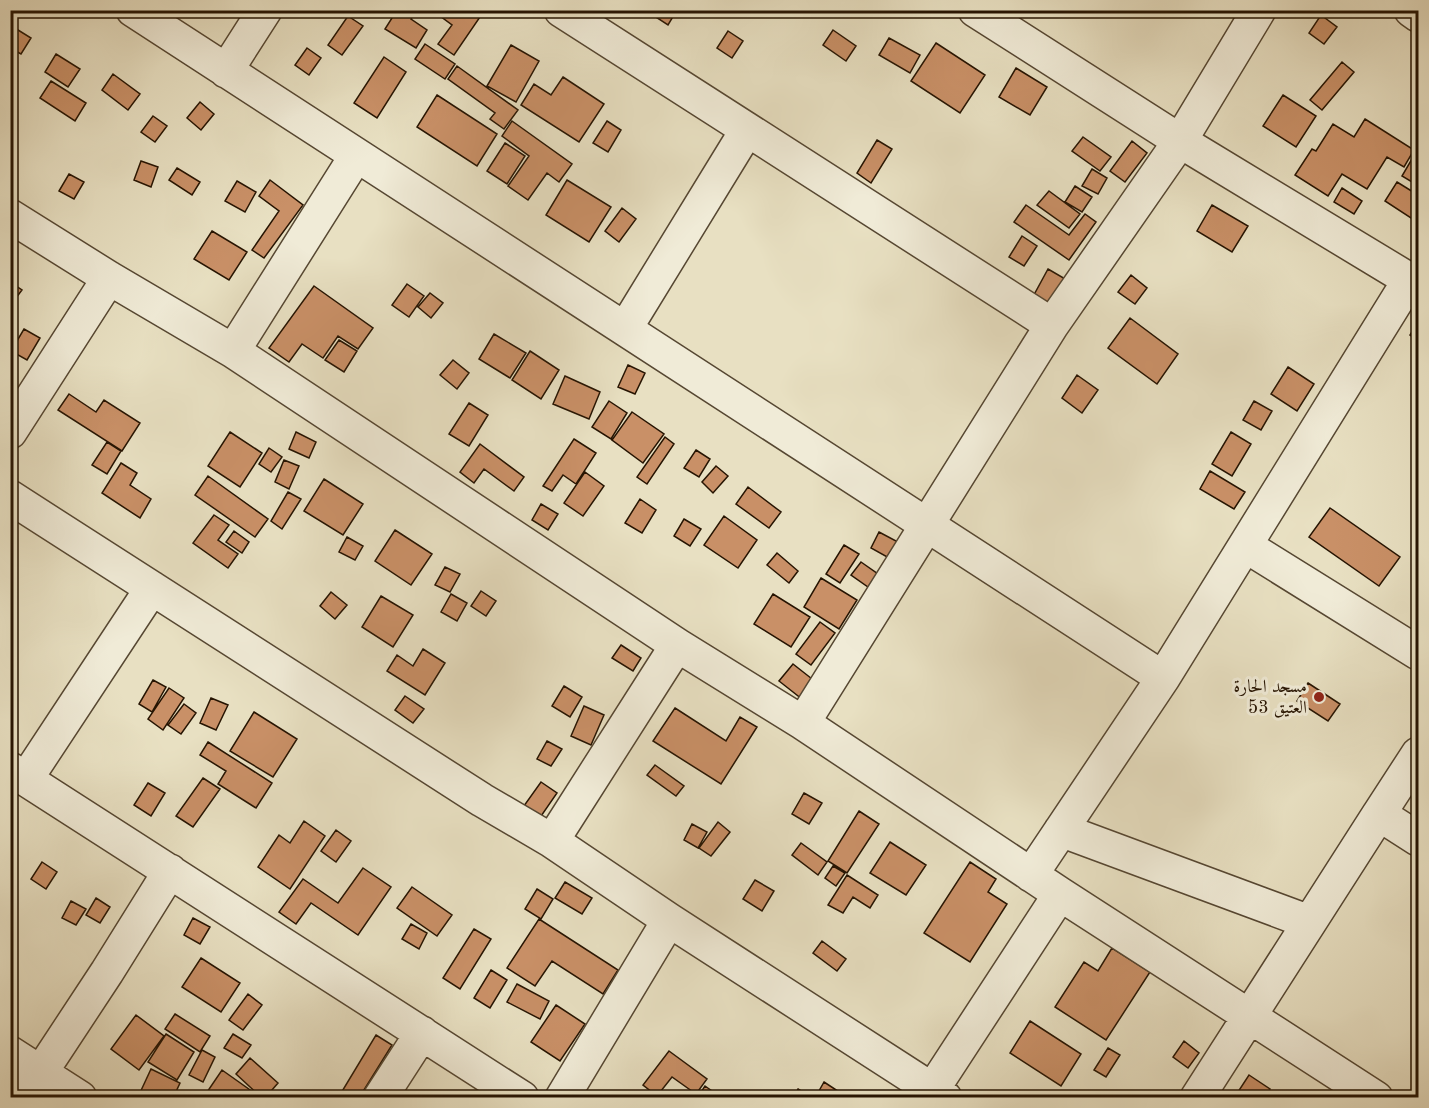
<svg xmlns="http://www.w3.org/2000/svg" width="1429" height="1108" viewBox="0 0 1429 1108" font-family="'Old Standard TT',Amiri,serif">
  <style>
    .building { fill: #c99067; stroke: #261402; stroke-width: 1.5 }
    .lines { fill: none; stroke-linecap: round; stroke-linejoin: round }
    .minor-casing { stroke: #564732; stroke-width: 36 }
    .minor { stroke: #f0ebd7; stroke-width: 33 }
    .poi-dot { fill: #8f2418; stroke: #f0ebd7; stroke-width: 2 }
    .labels { text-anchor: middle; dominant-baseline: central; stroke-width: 6; stroke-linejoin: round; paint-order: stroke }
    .poi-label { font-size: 18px; fill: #261402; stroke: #f0ebd7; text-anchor: end }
  </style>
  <rect width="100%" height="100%" fill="#e8e0c2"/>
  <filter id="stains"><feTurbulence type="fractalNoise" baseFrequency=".00333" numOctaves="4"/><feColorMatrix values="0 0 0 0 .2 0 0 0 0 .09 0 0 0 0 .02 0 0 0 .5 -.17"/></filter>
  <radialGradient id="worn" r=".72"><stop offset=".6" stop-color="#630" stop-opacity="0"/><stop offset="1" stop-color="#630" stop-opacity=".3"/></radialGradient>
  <path class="building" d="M397,10H417L411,19L427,30L416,48L385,29Z
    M438,10H470L480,17L454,55L438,44L452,25L436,13Z
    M645,10H677L668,25Z
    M1321,15L1337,27L1324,44L1309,33Z
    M348,16L363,26L342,55L328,45Z
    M10,25L31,38L21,54L10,48Z
    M833,30L856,46L846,61L823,45Z
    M728,31L743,41L732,58L717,48Z
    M889,38L920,55L910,73L879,55Z
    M936,43L985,75L960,113L911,81Z
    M425,44L455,64L445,79L415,59Z
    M511,45L539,61L516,102L487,86Z
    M307,48L321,58L309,75L295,65Z
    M56,54L80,69L68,87L45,72Z
    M384,57L406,72L377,118L354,103Z
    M1342,62L1354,72L1322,110L1310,100Z
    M457,66L518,110L504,129L490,119L495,113L448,79Z
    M1016,68L1047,87L1030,115L999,97Z
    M113,74L140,94L128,110L102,90Z
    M563,77L604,104L579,142L521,105L534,84L551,95Z
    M51,81L86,103L75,121L40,98Z
    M437,95L497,134L477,166L417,127Z
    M1283,95L1316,116L1296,147L1263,126Z
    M200,102L214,114L201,130L187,118Z
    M153,116L167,126L155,142L141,132Z
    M1365,119L1414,150L1404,167L1387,157L1367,189L1342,174L1328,196L1295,175L1312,149L1316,151L1333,124L1354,137Z
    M512,121L572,164L559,182L547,173L528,200L508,186L529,156L502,136Z
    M607,121L621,130L608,152L593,143Z
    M1083,137L1111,157L1100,171L1072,151Z
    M877,140L892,149L871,183L857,173Z
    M1132,141L1147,153L1125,182L1110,171Z
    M505,143L525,156L507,184L487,171Z
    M1416,152L1418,154L1417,185L1402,176Z
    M141,161L158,167L151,187L134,180Z
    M177,168L200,182L192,195L169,180Z
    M1092,169L1107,178L1098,194L1082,186Z
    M69,174L84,182L74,199L59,191Z
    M270,180L303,205L264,258L252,250L279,211L259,196Z
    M567,180L611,207L589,242L546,215Z
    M237,181L256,192L245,212L225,201Z
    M1397,182L1418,195V213L1414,220L1385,201Z
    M1075,186L1092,197L1082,212L1065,202Z
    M1342,188L1362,201L1354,214L1334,202Z
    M1049,191L1080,214L1069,228L1037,205Z
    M1026,205L1069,235L1085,214L1096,222L1069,260L1014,222Z
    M1212,205L1248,226L1232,252L1197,231Z
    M622,208L636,219L619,242L605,231Z
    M212,231L247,252L229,280L194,259Z
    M1022,236L1037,246L1024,266L1009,257Z
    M1048,269L1067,280L1049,314L1029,304Z
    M1131,275L1147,288L1135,304L1118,292Z
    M10,282L22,290L10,306Z
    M407,284L424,296L409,317L392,305Z
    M314,286L373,328L358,349L338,336L323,358L302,344L289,362L269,348Z
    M430,293L443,303L431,318L418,307Z
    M1130,318L1178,354L1157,384L1108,348Z
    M1418,322V341L1410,335Z
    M24,329L40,338L27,360L11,351Z
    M494,334L526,353L510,378L479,359Z
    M339,340L357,351L344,372L325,360Z
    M530,351L559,370L541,399L512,380Z
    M453,360L469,373L457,389L440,375Z
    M628,365L645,373L635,394L618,387Z
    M1288,367L1314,384L1297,411L1271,394Z
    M1077,375L1098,390L1082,413L1062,398Z
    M565,376L600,392L589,419L553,404Z
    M69,394L96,412L104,400L140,423L122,451L58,410Z
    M609,401L627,413L611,439L592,427Z
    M1254,401L1272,411L1261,430L1243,420Z
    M469,403L488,415L469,446L449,434Z
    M632,412L664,434L643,463L612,440Z
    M230,432L262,453L240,487L208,466Z
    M296,432L316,442L309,458L289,449Z
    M1231,432L1251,444L1232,476L1212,464Z
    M665,437L674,444L647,484L637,477Z
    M574,439L596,453L576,484L563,475L552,491L543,486Z
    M107,442L121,451L107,474L92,465Z
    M480,444L524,477L514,491L484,469L474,483L460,472Z
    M269,448L282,457L271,472L259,464Z
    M696,450L710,459L699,477L684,468Z
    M284,460L299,466L289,489L275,482Z
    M121,463L137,473L130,485L151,499L140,518L102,493Z
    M716,466L728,476L713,493L702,482Z
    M1210,471L1245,492L1234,509L1200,489Z
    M585,472L604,486L583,516L564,503Z
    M208,476L268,519L255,537L195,495Z
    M324,479L363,504L343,535L304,511Z
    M748,487L781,512L769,528L736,504Z
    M288,492L301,499L282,529L271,521Z
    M640,499L656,510L642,533L625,523Z
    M541,504L558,514L548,530L532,520Z
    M1330,508L1400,557L1379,586L1309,537Z
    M214,515L229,525L218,540L238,554L228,568L193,543Z
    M724,516L757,540L738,568L704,545Z
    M684,519L701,529L690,546L674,536Z
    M395,530L432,554L411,585L375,561Z
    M234,531L249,542L242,553L226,542Z
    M879,532L898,542L889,558L871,548Z
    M347,537L363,546L355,560L339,552Z
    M844,545L859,554L840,583L826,574Z
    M777,553L798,571L789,583L767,565Z
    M861,562L878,574L868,587L851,575Z
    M445,567L460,574L450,592L435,585Z
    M821,578L857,600L839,629L804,607Z
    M481,591L496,601L486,616L471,606Z
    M331,592L347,605L335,619L320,606Z
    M451,594L467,603L457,621L441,612Z
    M773,594L810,617L791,647L754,624Z
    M381,596L413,615L393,647L362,627Z
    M820,622L835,633L811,665L796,654Z
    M621,645L641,658L633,671L612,658Z
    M423,649L445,663L425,695L387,671L397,655L413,666Z
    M793,664L821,686L807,703L779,681Z
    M153,680L166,687L152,712L139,704Z
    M1308,683L1340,704L1328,721L1297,701Z
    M564,686L582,697L570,717L552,706Z
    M169,688L184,698L163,730L148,719Z
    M405,696L424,709L413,723L395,710Z
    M211,698L228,705L216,730L200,723Z
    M184,704L196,713L181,734L168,725Z
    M584,706L604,715L591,745L571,736Z
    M675,708L726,741L740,717L757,727L721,784L653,741Z
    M254,712L297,739L273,777L230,751Z
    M547,741L562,749L551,766L537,759Z
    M208,742L272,783L256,808L218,784L226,771L200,755Z
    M655,765L684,786L676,796L647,775Z
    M203,778L220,789L193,827L176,816Z
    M541,782L557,793L537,822L521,810Z
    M148,783L165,793L151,816L134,805Z
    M804,793L822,803L809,824L792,814Z
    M859,811L879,824L847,873L828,861Z
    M304,821L325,836L290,889L258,867L279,835L290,843Z
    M718,822L730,832L711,856L699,848Z
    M692,824L707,832L698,848L684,840Z
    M336,830L351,841L336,862L321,851Z
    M890,842L926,865L906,895L870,873Z
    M801,843L827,862L818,875L792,855Z
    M42,862L57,872L46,889L31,879Z
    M970,862L996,879L988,892L1007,904L970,962L924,933Z
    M833,866L845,873L836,886L825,878Z
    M363,868L391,887L358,935L311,903L296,924L279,912L303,879L338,903Z
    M847,875L878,895L870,908L853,897L843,913L828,905Z
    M755,880L774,891L762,911L743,899Z
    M565,882L592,898L582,914L555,898Z
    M412,887L452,915L437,936L397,908Z
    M537,889L553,899L541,919L525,909Z
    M96,898L110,907L100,923L86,915Z
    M71,901L86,909L76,925L62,918Z
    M193,918L210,927L200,944L184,935Z
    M539,919L618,970L603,994L552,961L535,986L507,968Z
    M411,924L427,933L419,949L402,939Z
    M474,929L491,939L460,989L443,978Z
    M822,941L846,959L837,971L813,953Z
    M1112,948L1150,972L1106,1040L1055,1007L1084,962L1098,971Z
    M201,958L240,983L221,1012L182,987Z
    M491,970L507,980L490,1008L474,998Z
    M517,984L549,1001L540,1019L507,1002Z
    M248,994L262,1005L243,1030L229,1020Z
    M556,1005L585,1024L560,1061L531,1042Z
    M175,1014L210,1036L200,1052L165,1029Z
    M136,1015L164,1036L139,1070L111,1049Z
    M1030,1021L1081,1054L1061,1086L1010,1053Z
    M166,1034L194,1052L177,1080L148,1062Z
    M233,1034L251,1045L242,1058L224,1048Z
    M376,1035L392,1045L359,1098H338Z
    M1184,1041L1199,1053L1188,1068L1173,1057Z
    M1108,1048L1120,1055L1106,1077L1094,1070Z
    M202,1050L215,1057L203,1082L189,1075Z
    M669,1051L707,1079L696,1094L672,1077L657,1096L643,1085Z
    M250,1058L278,1083L265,1098H262L236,1074Z
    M151,1069L180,1083L173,1098L138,1097Z
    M222,1070L260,1097L203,1098Z
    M1249,1075L1270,1089L1265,1098H1234Z
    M824,1082L844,1095L843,1098H815Z
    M705,1086L722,1098H697Z
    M798,1089L812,1098H793Z"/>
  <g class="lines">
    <g class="minor-casing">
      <path id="minor" d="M133,10L1163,678
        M561,10L1052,325
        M975,10L1180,141L1418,285
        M1411,10L1418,15
        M226,71L265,10
        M10,216L109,278L233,351L677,645L803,723L1060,894L1376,1098
        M625,329L747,130
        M233,351L356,156
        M10,432L109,278
        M10,497L482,800L552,841L669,920L945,1098
        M1246,546L1418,653
        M803,723L1052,325L1180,141L1259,10
        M1418,754L1379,814L1418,839
        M10,769L522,1098
        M26,779L152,588
        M1061,830L1309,922
        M552,841L677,645
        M1031,875L1163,678L1410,279
        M10,1053L80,1098
        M24,1098L107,972L170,871
        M380,1098L422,1033
        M562,1098L669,920
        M927,1098L1060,894
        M1197,1098L1379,814"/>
    </g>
    <use href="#minor" class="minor"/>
  </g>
  <circle class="poi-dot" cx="1319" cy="697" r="6"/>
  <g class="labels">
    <g class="poi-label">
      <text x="1307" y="687">مسجد الحارة<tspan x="1307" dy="21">53 العتيق</tspan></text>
    </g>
  </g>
  <rect width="1429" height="1108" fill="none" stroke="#e8e0c2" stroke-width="36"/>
  <rect x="12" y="12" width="1405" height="1084" fill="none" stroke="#261402" stroke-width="3"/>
  <rect x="18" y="18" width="1393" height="1072" fill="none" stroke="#261402" stroke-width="1.5"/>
  <rect width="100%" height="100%" filter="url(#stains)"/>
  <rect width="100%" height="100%" fill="url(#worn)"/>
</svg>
